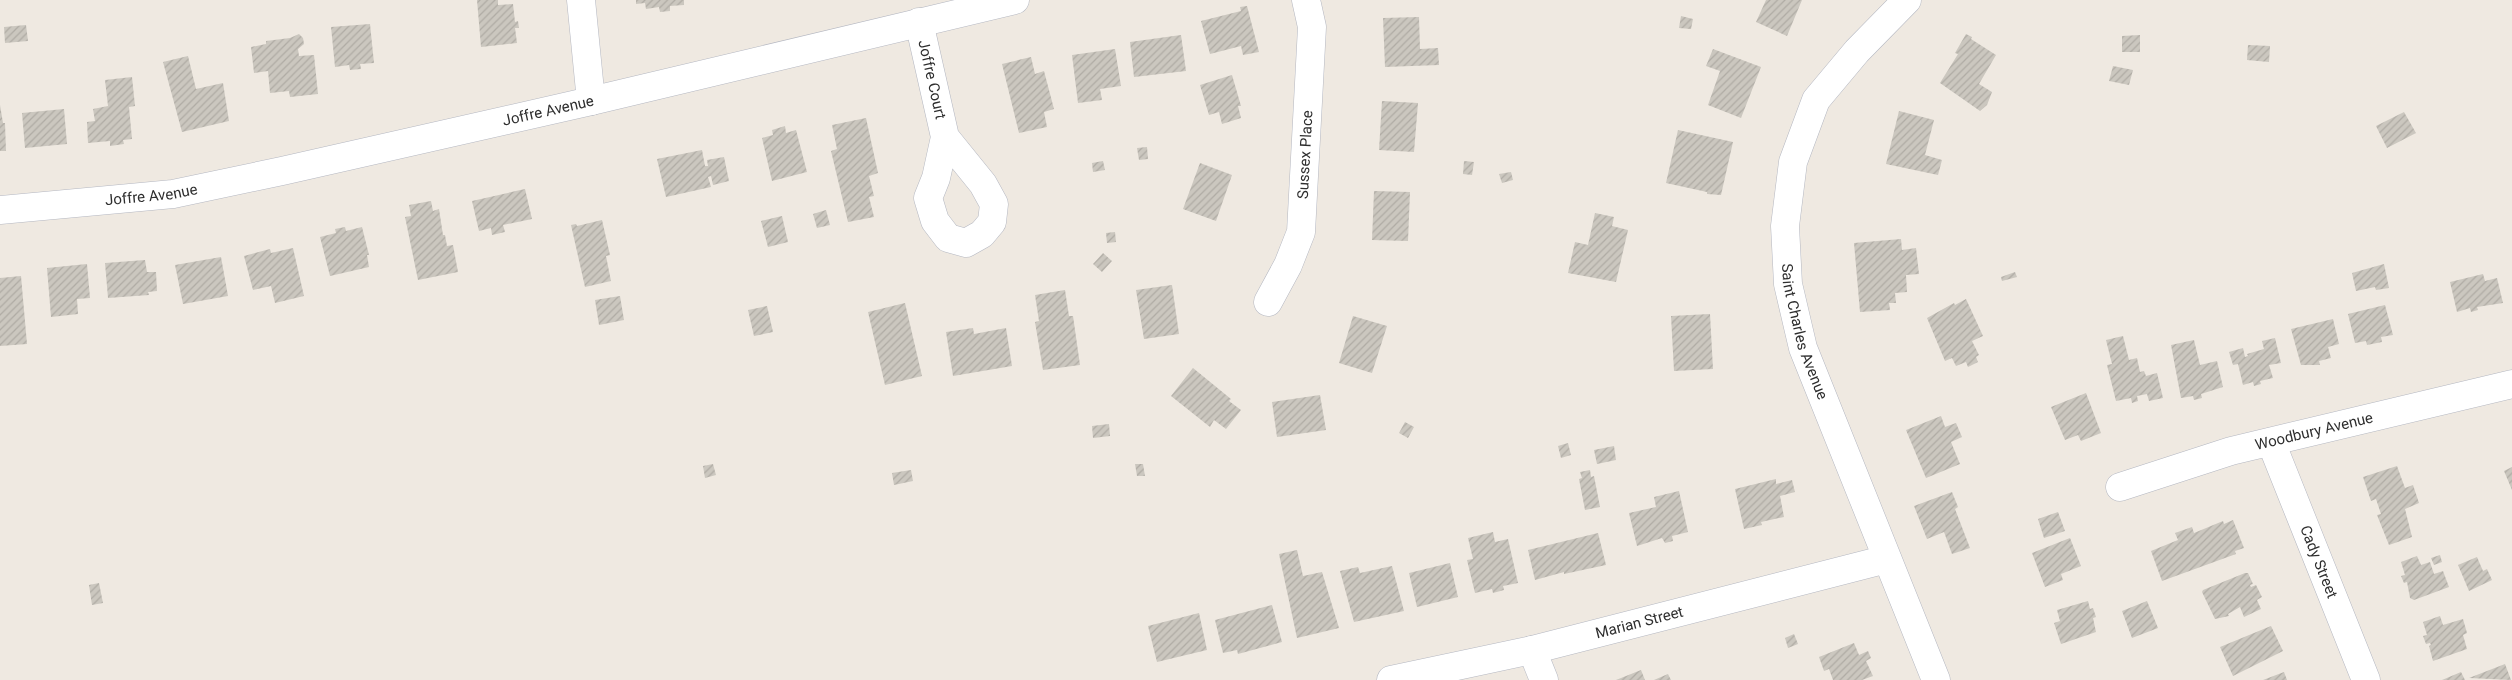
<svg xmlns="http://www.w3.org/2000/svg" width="2512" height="680" viewBox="0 0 2512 680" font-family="Roboto,sans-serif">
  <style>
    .building { fill: url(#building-hatch) }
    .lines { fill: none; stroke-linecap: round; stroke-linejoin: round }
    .street-casing { stroke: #b4b7c1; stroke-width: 29 }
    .street { stroke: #fff; stroke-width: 28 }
    .labels { text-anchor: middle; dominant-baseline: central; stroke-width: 4; stroke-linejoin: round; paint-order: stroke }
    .street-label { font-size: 15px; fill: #2e2e2e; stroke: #fff }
  </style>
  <defs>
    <pattern id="building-hatch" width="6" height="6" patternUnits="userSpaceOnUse" patternTransform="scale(1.25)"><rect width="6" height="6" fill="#cbc7bf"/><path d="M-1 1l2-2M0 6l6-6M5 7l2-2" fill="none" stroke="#afaba4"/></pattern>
  </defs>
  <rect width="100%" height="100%" fill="#efe9e1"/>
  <path class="building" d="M477,0H498V5L513,4L515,22L518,21L519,28H515L517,43L481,47Z
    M636,0H684V5L670,6V11L660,12L659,7L646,9L645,3L636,4Z
    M1766,0H1802L1787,36L1756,22Z
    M1247,6L1259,52L1243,55L1241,46L1210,54L1201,21L1241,11L1240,7Z
    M1681,16L1693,19L1691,29L1679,28Z
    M1419,17L1420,49L1438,48L1439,65L1385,67L1383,18Z
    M370,24L374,63L360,64L361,69L350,70L349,65L335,67L331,27Z
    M26,25L28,41L5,43L4,27Z
    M299,34L303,38L304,44L298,49L299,56L314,55L318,94L290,97L289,91L270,93L268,71L254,73L251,47L266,44V41L290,38Z
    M1966,34L1972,37L1971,39L1996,55L1979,84L1992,92L1987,105L1980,111L1940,83L1958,54L1955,53Z
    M1181,35L1186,71L1134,77L1130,42Z
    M2140,35V52H2122V36Z
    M2248,45L2270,46L2269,62L2247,60Z
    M1115,49L1121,86L1100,89L1102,100L1078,103L1072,55Z
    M1713,49L1761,67L1741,118L1708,105L1720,71L1706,66Z
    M188,56L196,89L223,83L229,121L182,132L163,62Z
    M1031,57L1035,74L1044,71L1054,109L1044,112L1047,127L1019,133L1002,64Z
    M2113,66L2133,70L2129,85L2109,81Z
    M1232,75L1241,106H1238L1241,118L1222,124L1219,112L1209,115L1200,85Z
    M132,77L135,106L129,107L132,139L123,140L124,144L110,146V141L88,143L87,122L95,121L93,109L108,106L105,80Z
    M1382,101L1418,103L1414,152L1379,150Z
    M0,105L3,123H5L6,151H0Z
    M64,109L67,144L25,148L22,113Z
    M1899,111L1934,120L1925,155L1942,160L1938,175L1886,164Z
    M2404,112L2416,133L2387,148L2376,126Z
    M866,118L878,173L869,176L874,196L869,197L874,217L848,222L831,151L837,149L832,125Z
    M785,126L786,133L796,130L807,172L772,181L762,138L773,135L772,130Z
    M1678,130L1733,142L1721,195L1707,194V192L1666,183Z
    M1147,147L1148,159L1139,160L1137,148Z
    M702,150L705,166H708L707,160L724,157L729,181L713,185L711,176L708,177L711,187L666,197L657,159Z
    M1103,161L1105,170L1093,172L1092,163Z
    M1464,161L1474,162L1472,175L1463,174Z
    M1200,163L1232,175L1216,221L1183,209Z
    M1511,172L1513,180L1502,183L1499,174Z
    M525,189L532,219L503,225L505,232L492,235L491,228L479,231L472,201Z
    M1374,191L1410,192L1408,241L1372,240Z
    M431,201L433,211L439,209L443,235H445L447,246L453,245L458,272L418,280L405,217L411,216L409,205Z
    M826,210L830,225L817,228L813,214Z
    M1595,213L1614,217L1612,226L1628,230L1616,282L1568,273L1575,242L1588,245Z
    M782,216L788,242L768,247L761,221Z
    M602,220L610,255L606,256L611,281L585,287L571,225L576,224L577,226Z
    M345,227L346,231L362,227L369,255H367L369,267L330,276L320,237L336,233L335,229Z
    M1115,232L1116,242L1107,243L1106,233Z
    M1901,239L1902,250L1916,248L1919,274L1906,275L1907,292L1895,293L1896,303H1889L1890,310L1860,312L1854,243Z
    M293,248L304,296L275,303L271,286L253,290L244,256L270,249L271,253Z
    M1103,253L1112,261L1102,272L1093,264Z
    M221,257L228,296L183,304L175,265Z
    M145,260L147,272H156L157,291L148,292L149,295L108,298L105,263Z
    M87,264L90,298L77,299L78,314L51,317L47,268Z
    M2384,264L2389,288L2376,290L2375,287L2356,291L2352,273Z
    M2015,272L2017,277L2002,281L2001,277Z
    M2483,274L2485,281L2497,278L2503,303L2477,307L2478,310L2471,312L2470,308L2457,312L2450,282Z
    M21,276L27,344L0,346V278Z
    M1172,285L1179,334L1144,339L1136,290Z
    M1065,290L1069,316H1073L1080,365L1043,370L1035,322L1039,321L1035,295Z
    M620,296L624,320L599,325L595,300Z
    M1966,299L1983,336L1972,341L1979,355L1976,357L1978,362L1968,367L1966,362L1956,366L1952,358L1945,361L1927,318L1954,303L1955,305Z
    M905,303L922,376L885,385L868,312Z
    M2385,305L2393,335L2381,337L2382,342L2367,345L2366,341L2355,343L2348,314Z
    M767,306L773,332L754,336L748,310Z
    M1710,314L1713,369L1674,371L1671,316Z
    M1353,316L1387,326L1372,373L1339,363Z
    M2333,319L2339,344L2328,347L2331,358L2319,361L2320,365H2301L2291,329Z
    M973,328L974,334L1006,328L1012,366L953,376L946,332Z
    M2123,336L2129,360L2137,358L2140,372L2144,371L2146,376L2157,373L2163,398L2149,401L2147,394L2137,396L2138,401L2132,403L2131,398L2116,401L2107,365L2112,364L2106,340Z
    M2275,338L2281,363L2269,365L2273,378L2260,381L2261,384L2254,386L2253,382L2243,385L2238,364L2233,365L2229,352L2243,348L2245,357L2248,356L2247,354L2264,349L2262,341Z
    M2194,340L2200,365L2217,361L2223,387L2201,394L2202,398L2194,400L2193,396L2181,398L2171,345Z
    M1193,368L1231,399L1229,401L1241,410L1226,429L1214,420L1210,427L1171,396Z
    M2086,393L2101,433L2081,441L2078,435L2065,440L2051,407Z
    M1320,395L1326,430L1277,437L1272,402Z
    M1941,416L1945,427L1956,423L1962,437L1951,442L1960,464L1926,478L1906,430Z
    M1405,422L1414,427L1408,438L1399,433Z
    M1109,424L1110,436L1093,438L1092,426Z
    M1568,443L1571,455L1561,458L1558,446Z
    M1614,446L1616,460L1597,464L1594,450Z
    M713,464L716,475L705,478L703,466Z
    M1135,464H1143L1145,476H1137Z
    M2397,466L2405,488L2413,485L2419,503L2405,509L2412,537L2389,545L2377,515L2381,514L2376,499L2371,501L2363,477Z
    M2512,467V490L2504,471Z
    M911,470L913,481L894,485L892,473Z
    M1590,470L1591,477L1594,476L1600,507L1585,510L1579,479L1582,478L1580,472Z
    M1776,479V484L1792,480L1795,492L1780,496L1784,517L1761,522L1762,525L1744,529L1735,489Z
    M1679,491L1688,532L1672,536L1673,541L1665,543L1662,538L1637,546L1629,513L1656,507L1654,497Z
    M1952,492L1958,507L1955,509L1970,548L1952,554L1944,532L1927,539L1914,506Z
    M2058,512L2065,531L2044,538L2038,519Z
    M2233,520L2244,548L2235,551L2236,554L2162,581L2151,551L2178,540L2175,533L2192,527L2194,533L2223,521L2224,524Z
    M1493,532L1495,542L1508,539L1518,583L1503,586L1504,590L1493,593L1492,589L1475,593L1467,560L1473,559L1468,538Z
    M1598,533L1606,565L1564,574V572L1535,580L1528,550Z
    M2070,538L2081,566L2061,574L2063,580L2045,587L2032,553Z
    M1297,550L1303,576L1322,572L1339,628L1297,638L1279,554Z
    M2440,555L2442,562L2434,565L2431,558Z
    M2417,556L2421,565L2430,562L2434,574L2443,571L2449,587L2414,600L2410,598L2407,582L2404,583L2401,576L2405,575L2401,562Z
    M2477,557L2483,571L2487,569L2492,580L2469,591L2458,565Z
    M1450,563L1458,597L1417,607L1409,573Z
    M1392,566L1404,611L1354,622L1340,571L1358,567L1360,573Z
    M2245,573H2248L2253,584L2250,585L2251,587L2256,585L2262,597L2257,600L2261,609L2244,617L2240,607L2228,614L2229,616L2215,619L2202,592L2203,590Z
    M99,583L103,603L92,605L89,585Z
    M2088,601L2090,609L2093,608L2096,617L2093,618L2096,632L2061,644L2054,623L2060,621L2057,610Z
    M2147,601L2158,628L2132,638L2122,611Z
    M1272,605L1282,642L1238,654L1237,650L1223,653L1215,620Z
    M1199,613L1207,650L1157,662L1148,626Z
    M2440,616L2443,625L2463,619L2467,633L2463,635L2467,649L2433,661L2429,646L2431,645L2430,643L2426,644L2423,636L2427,635L2423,622Z
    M2271,626L2283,651L2233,676L2220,647Z
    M1794,634L1798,644L1788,648L1785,638Z
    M1854,643L1859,655L1868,651L1871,658L1866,661L1873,676L1862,680H1833L1829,669L1824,671L1819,657Z
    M2505,664L2511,680L2469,678Z
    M1641,670L1645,680H1616Z
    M2284,672L2287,680H2263Z
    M2461,672L2465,680H2442Z
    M1668,674L1671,680H1654Z"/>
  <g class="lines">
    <g class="street-casing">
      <g id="street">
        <path d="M581,0L591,101"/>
        <path id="s1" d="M1907,0L1857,51L1816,100L1793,162L1785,226L1788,284L1803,348L1936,680"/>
        <path id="s2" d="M919,22L945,137L983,184L994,204L992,222L982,234L966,243L948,238L935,221L928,198L936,178L945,137"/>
        <path id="s3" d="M0,210L173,194L282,171L591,101L1015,0"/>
        <path id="s4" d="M1268,302L1288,265L1301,232L1312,27L1306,0"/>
        <path id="s5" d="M2271,442L2366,680"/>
        <path id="s6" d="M2120,487L2231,451L2512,384"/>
        <path d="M1532,650L1544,680"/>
        <path id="s7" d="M1391,680L1532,650L1887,559"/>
      </g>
    </g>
    <use href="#street" class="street"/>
  </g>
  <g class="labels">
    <g class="street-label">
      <text stroke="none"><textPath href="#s2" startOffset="59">Joffre Court</textPath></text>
      <text stroke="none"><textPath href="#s3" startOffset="558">Joffre Avenue</textPath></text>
      <text stroke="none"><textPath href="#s4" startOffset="155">Sussex Place</textPath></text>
      <text stroke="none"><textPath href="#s3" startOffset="152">Joffre Avenue</textPath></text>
      <text stroke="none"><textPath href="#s1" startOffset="374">Saint Charles Avenue</textPath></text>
      <text stroke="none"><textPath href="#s6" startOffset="202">Woodbury Avenue</textPath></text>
      <text stroke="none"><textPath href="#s5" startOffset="129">Cady Street</textPath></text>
      <text stroke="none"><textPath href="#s7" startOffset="255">Marian Street</textPath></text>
    </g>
  </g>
</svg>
